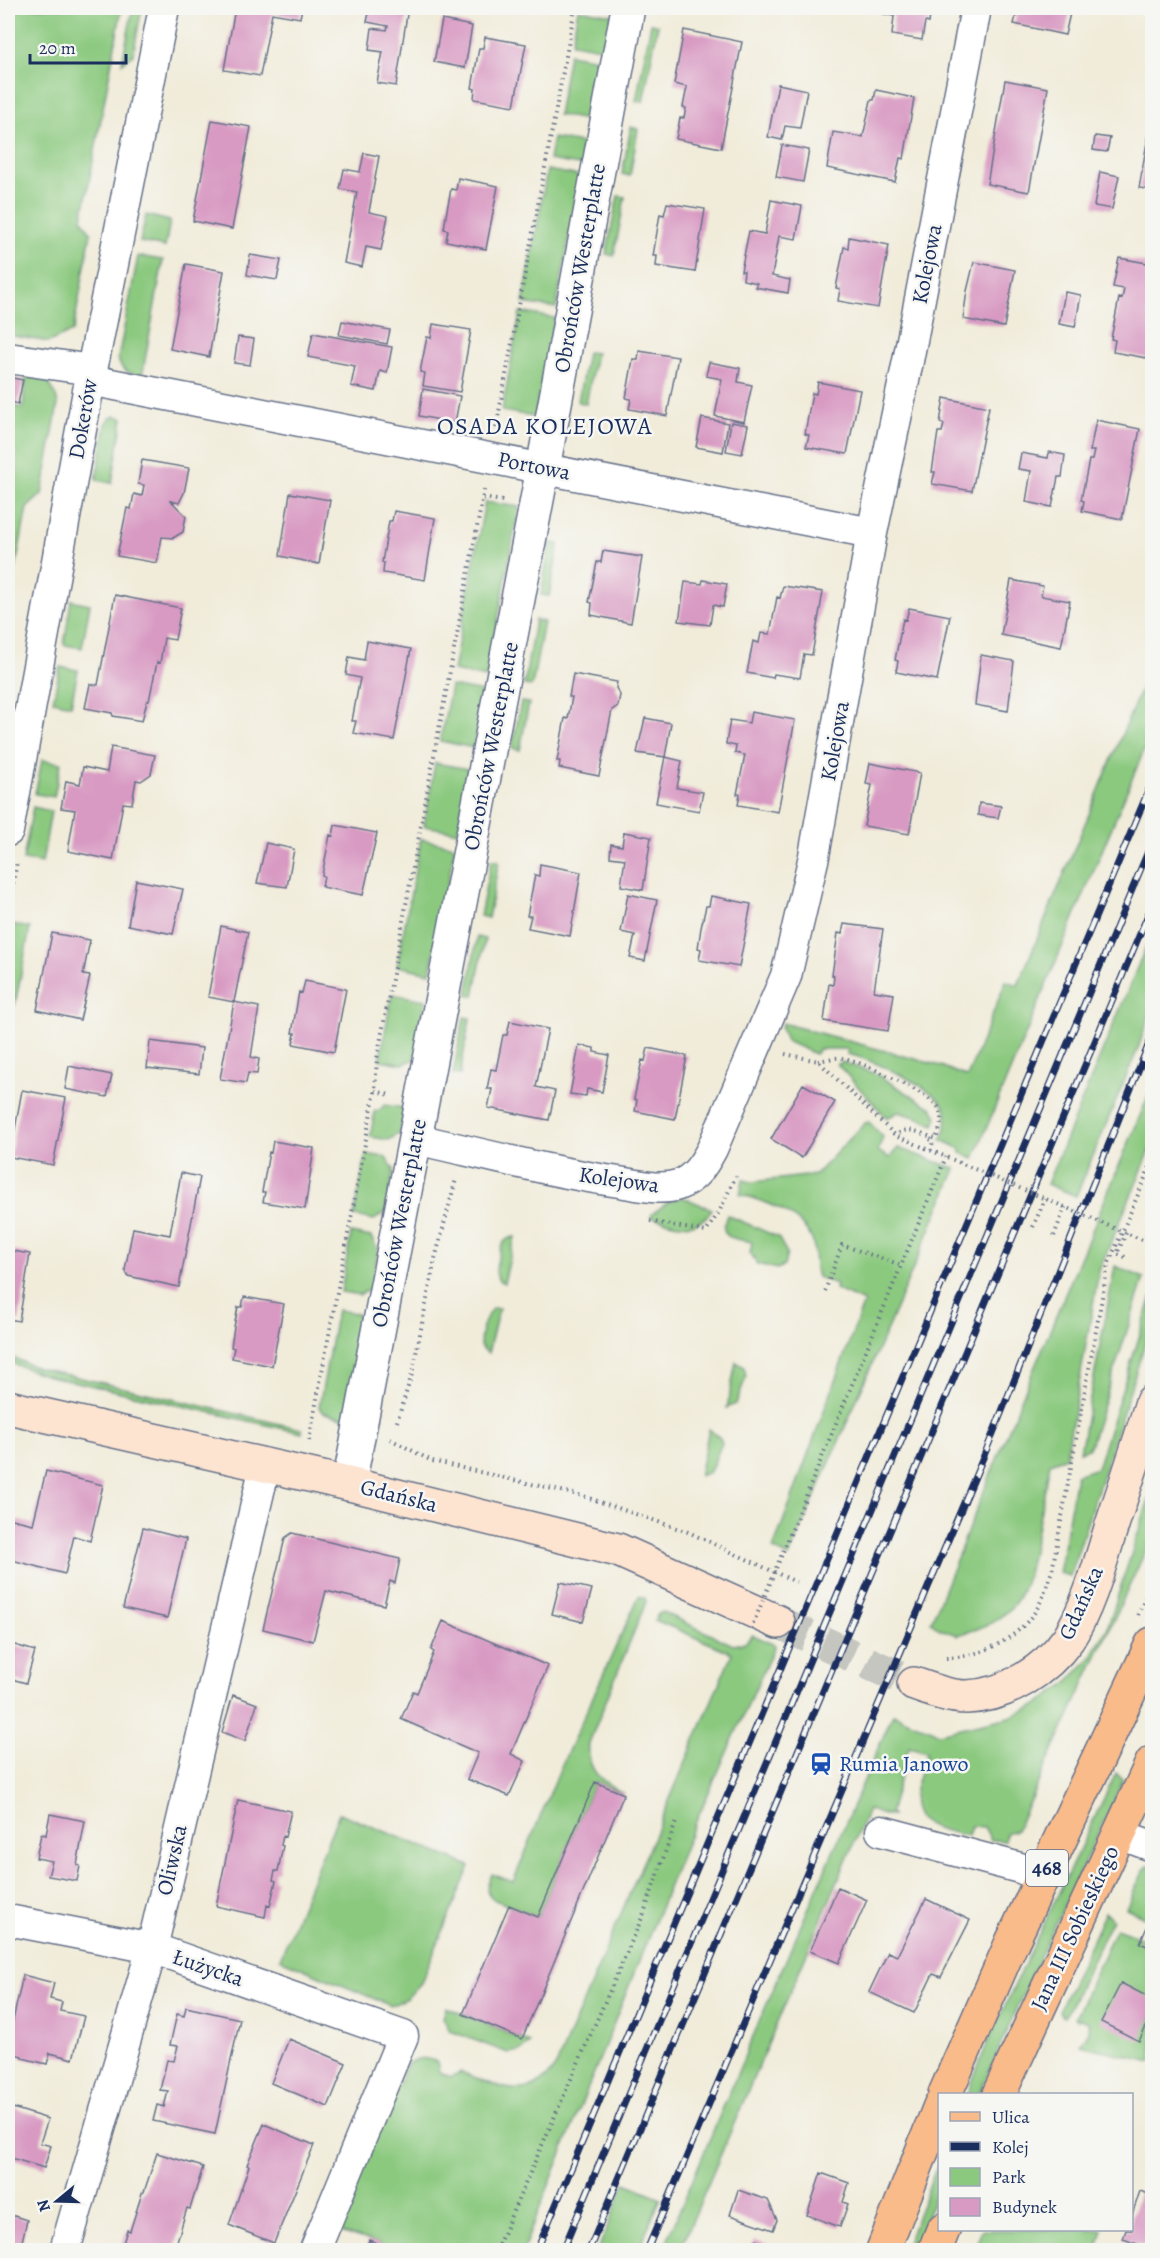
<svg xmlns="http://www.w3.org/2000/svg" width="1160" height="2258" viewBox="0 0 1160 2258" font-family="Alegreya,serif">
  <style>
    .green { fill: #8bc97f; stroke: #537c6e; stroke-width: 1.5 }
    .building { fill: #d899c2 }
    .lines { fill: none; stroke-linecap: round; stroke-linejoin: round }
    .secondary-tunnel { stroke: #c6c6c1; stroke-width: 33; stroke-dasharray: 33 16; stroke-linecap: butt }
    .minor-casing { stroke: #667189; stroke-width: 33 }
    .tertiary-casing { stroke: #667189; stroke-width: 36 }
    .secondary-casing { stroke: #667189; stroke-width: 36 }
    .primary-casing { stroke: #667189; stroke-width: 36 }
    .path { stroke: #667189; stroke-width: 4; stroke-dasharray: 1.5 4.5; stroke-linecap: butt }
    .minor { stroke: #fff; stroke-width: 30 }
    .tertiary { stroke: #fff; stroke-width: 33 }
    .secondary { stroke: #fde4d1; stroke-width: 33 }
    .primary { stroke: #fabb8b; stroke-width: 33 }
    .rail-casing { stroke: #1b2f5e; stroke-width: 7 }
    .rail { stroke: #f6f6f2; stroke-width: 4.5; stroke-dasharray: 14; stroke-linecap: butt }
    .path-bridge { stroke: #667189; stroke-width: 4; stroke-dasharray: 1.5 4.5; stroke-linecap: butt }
    .labels { text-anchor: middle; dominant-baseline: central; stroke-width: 5; stroke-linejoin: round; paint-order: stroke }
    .shield { fill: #f6f6f2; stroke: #5d6b8a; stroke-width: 1.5 }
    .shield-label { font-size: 21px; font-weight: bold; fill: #1b2f5e }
    .street-label { font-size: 22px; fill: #1b2f5e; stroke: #f6f6f2 }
    .transit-label { font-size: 22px; fill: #164399; stroke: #f6f6f2; text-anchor: start }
    .neighbourhood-label { font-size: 24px; letter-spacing: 1.5px; fill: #1b2f5e; stroke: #f6f6f2 }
  </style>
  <rect width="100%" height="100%" fill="#f6f6f2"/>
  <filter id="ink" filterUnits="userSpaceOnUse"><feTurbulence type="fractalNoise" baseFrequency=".0167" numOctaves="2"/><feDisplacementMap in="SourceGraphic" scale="12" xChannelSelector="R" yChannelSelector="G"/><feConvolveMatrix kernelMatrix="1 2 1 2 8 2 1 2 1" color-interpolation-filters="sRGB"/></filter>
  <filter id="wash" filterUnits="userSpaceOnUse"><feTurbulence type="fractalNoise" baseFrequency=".008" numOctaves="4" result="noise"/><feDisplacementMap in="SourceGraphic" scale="24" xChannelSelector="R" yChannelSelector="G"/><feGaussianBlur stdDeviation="1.35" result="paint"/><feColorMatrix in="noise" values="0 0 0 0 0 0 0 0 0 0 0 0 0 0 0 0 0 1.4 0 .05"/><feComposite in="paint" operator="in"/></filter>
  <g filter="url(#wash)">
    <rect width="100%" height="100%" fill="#f1ecda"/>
    <path class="green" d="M8,8H122L82,219L91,233L73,331L49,342L8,335Z
      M133,8H142L133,55L122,63Z
      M578,9L613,15L606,49L572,43Z
      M651,23L658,25L643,102L636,101Z
      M569,54L604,60L592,121L558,115Z
      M631,127L638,129L630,176L622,174Z
      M553,138L588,144L584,166L549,160Z
      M547,170L581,176L556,308L523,303Z
      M618,196L625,197L614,256L606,254Z
      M146,215L170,221L165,247L140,242Z
      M138,256L163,260L142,377C130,373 121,372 118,359Z
      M520,312L555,318L535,417L502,411Z
      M587,352L596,353L586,404L578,402Z
      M26,376L47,380L55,393L58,404L42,494L27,508L8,607V405L23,408Z
      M115,416L123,418L112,483L96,480L106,424L110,418Z
      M485,502L519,507L487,678L453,671Z
      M550,543L559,544L549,596L541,595Z
      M71,600L90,604L82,648L64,645Z
      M535,620L544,622L532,686L524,685Z
      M1152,662V731L974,1158L961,1153V1149L942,1140C945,1130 949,1118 945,1108C935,1087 870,1059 847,1054L848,1049H818L817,1052L815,1054L786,1041L781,1028L782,1023L941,1066L967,1077L1006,981L1018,985Z
      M60,667L78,670L71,705L53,701Z
      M451,686L484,692L474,748L440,741Z
      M521,702L529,703L520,750L512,748Z
      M42,760L61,763L54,797L35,794Z
      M435,763L469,769L458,832L424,826Z
      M33,807L51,811L42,863L23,860Z
      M421,839L455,846L430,973L397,966Z
      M491,860L499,861L488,918L480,916Z
      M10,924L30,928L15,1005L8,1004V940Z
      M1152,932V1007L1139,1046L1076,1196L1047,1184Z
      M477,937L485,939L474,996L467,994Z
      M392,994L426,1000L415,1059L403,1064L380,1060Z
      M464,1017L470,1018L460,1075L453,1074Z
      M842,1062L876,1074L932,1108L937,1117L934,1125L919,1118L898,1112L887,1118L837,1064Z
      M1152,1087V1146L1099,1271L1066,1457L1050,1463C1045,1489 1040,1515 1035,1540C1025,1597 1017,1620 957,1635L940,1629L931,1622L1020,1402Z
      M384,1105L405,1108L400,1133L389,1140L370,1137L375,1111L380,1110Z
      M869,1122L883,1137L878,1151L889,1158L898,1148L956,1169L789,1557L773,1549L864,1302L835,1289L836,1284L817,1277C812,1265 817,1252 812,1240C801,1213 765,1202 740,1194L743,1180L752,1182L815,1175L865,1123Z
      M366,1154L385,1157L394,1169L386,1212L374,1220L354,1216Z
      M682,1197L712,1209C697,1234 674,1223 651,1217L652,1214L670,1201Z
      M727,1215L778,1237L787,1253L784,1266L777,1269L758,1264L750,1253L752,1242C733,1238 717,1240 727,1215Z
      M351,1233L371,1237L378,1250L372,1288L359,1295L341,1292Z
      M515,1237L504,1283C500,1281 498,1281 497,1276C494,1269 500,1246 505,1241C509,1237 510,1238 515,1237Z
      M1115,1266L1144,1278L1089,1449L1080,1452Z
      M1152,1297V1322L1070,1576L1059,1573L1076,1475L1097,1468Z
      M493,1308H499L488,1353C485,1351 483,1350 481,1346C478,1338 486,1313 493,1308Z
      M337,1310L356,1313L364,1325L347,1419L322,1412L319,1407Z
      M8,1356L38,1368L302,1429V1433L45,1375L8,1362Z
      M736,1362L744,1367L746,1377L736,1404L727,1408Z
      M709,1429L720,1438L722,1443L710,1472L699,1476Z
      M1152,1490V1537L1018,1826L1016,1830L1006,1833L1005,1841L991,1840L984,1827L971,1826L968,1836C956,1833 943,1831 931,1826C899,1813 920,1775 927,1752L909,1747L890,1813L892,1816L868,1810L680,2250H663L762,2015L893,1714L939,1733L1010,1717L1035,1706L1066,1684L1091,1657L1107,1629Z
      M639,1596L645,1598L646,1602L589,1743C586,1772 601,1780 624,1794L595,1782L538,1917L495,1900C483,1892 487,1886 492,1874L513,1882L560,1769Z
      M663,1612L733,1645L745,1643L753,1635L775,1645L687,1841L523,2250H395L369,2240L335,2231L407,2064C418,2057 426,2057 437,2062L439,2072L451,2077L461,2072C497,2086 532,2106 557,2064L732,1653L655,1620L658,1614Z
      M1116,1773L1123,1780L1031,1976L979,2094H967L989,2039Z
      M339,1813L470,1866L421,1983L407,1998L391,2006L280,1959Z
      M1149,1865H1152V1921L1126,1908L1144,1870Z
      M1105,1912L1112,1919L1065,2017L1061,2015L1059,2011Z
      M1116,1928L1143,1938L1141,1943L1152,1948V2062L1080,2045L1089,2032L1088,2022L1079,2018L1078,2020L1075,2018Z
      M446,2007L530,2043L521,2051L508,2053L450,2031L443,2018Z
      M939,2161V2187L914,2250H904Z
      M625,2183L661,2198L638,2250H598Z
      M982,2230H1103L1097,2250H991L979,2246L977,2243Z"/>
    <g id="blocks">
      <path class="building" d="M235,8H302L300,18L272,13L260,76L224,70Z
        M370,8H408L396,86L377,83L383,52L369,50L372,28L387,30L388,26L367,22Z
        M884,8H931L929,23L925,22L922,40L892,35L894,16L883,14Z
        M1006,8H1065L1064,12L1070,13L1065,35L1014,24L1016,16L1005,13Z
        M442,20L472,26L465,68L434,62Z
        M684,30L742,42L721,148L676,139L680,118H684L686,108L683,107L687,87L674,84Z
        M485,37L526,44L514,106L474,99L475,89L472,88L479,48H483Z
        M1005,80L1048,88L1029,192L987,184Z
        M778,84L807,90L800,128L785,126L782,140L768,137Z
        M876,90L914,98L904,159L900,158L895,182L827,168L833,132L863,137L871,100H874Z
        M212,120L251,127L232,229L193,221Z
        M1150,125L1152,126V190L1139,188Z
        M1095,136L1110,138L1107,152L1093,150Z
        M782,145L809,150L803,182L776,177Z
        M364,153L379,156L369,212L388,216L381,250L366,247L362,267L344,263L357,192L340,189L344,169L360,172Z
        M1100,172L1119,176L1112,209L1094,206Z
        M458,178L498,186L486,249L446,241L448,230L444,229L447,210L451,189L456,190Z
        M771,200L802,206L796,239L779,236L772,276L790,280L788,293L755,287L757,283L743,280L744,271H741L749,231L765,234Z
        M667,203L705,209L695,272L656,266L657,256H653L660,214L664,215Z
        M849,237L889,245L878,308L838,301L840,289L836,288L844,247L848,248Z
        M250,255L281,260L277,280L247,275Z
        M1119,258L1152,264V359L1113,352L1115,340L1111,339L1119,298L1122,299L1124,289L1113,287Z
        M974,262L1015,270L1004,327L963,319L967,291Z
        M186,264L224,271L209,357L170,349Z
        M1065,292L1081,295L1075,327L1059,324Z
        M342,321L390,330L387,344L339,335Z
        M433,324L471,330L460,392L423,386L425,373L420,372L427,337L431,338Z
        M313,333L392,347L387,373L380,371L376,391L351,386L355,366L308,357Z
        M238,337L254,339L250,365L234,363Z
        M639,351L678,357L667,416L629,409L631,399L626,398L633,359L638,360Z
        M709,362L740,368L738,382L752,385L744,422L715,416L722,379L706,376Z
        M8,377L23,380L18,404L8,401Z
        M818,382L860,390L847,454L806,447L809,435L805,434L812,393L816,394Z
        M423,389L460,396L455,423L419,416Z
        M944,398L989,407L972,491L932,484L935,472H932L938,432H942L944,424L940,423Z
        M702,418L728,423L723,452L696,447Z
        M1096,420L1140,429L1122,519L1082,511L1084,501L1081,500L1089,460H1092L1094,451H1090Z
        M731,422L748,425L742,454L726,451Z
        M1049,452L1065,455L1062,477H1058L1052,507L1026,502L1031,471L1018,469L1021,453L1048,458Z
        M142,460L189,468L184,493L179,503L171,501L186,516L183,532L173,538L162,537L157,563L117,556L127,508L131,509L134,494L142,496L144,485L138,484Z
        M290,493L330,500L319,564L280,556Z
        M394,511L435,518L425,580L383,573L384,563L382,562L389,521H392Z
        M603,551L642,557L631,623L591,615L592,603L589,602L597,562H601Z
        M703,580L727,584L723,607L713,605L710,625L679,621L685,582L702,584Z
        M1011,580L1043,586L1041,596L1070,601L1061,647L1001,635Z
        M783,586L823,592L812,655L804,654L800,678L774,674L773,678L747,673L753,641L759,643L761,633L770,634L777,597L780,598Z
        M115,595L181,608L175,640L164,638L160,663L157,662L149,701H147L142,721L113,716L112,713L85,708L90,684L98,685Z
        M909,608L950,616L937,680L896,672L898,661L895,660L903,619L906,620Z
        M367,641L411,649L394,740L353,733L356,721H352L360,678L346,675L349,657L364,660Z
        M981,655L1014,661L1008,711L975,705Z
        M573,674L617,682L616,688L620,695L618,706L612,710L599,776L559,768L560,761H557L565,718L568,719L572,697H569Z
        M751,712L795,720L778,812L738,805L740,794H737L745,755L735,753L736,746L726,744L730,720L749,723Z
        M645,718L671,723L665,757L682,761L677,788L703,792L699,811L656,803L665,757L637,753Z
        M111,747L155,755L151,774L141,781L136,780L132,804L123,803L113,860L68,851L75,810L61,808L66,781L80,784L83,767L107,772Z
        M870,763L920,773L909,834L864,826L872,785L866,784Z
        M979,803L1001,806L998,818L978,815Z
        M335,825L377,833L363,895L322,887L324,876L322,875L330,835L333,836Z
        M624,832L651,837L643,890L621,886L625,859L610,857L611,844L622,846Z
        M266,843L294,849L287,887L257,883Z
        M540,864L581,872L570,936L528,928L531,916H527L531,895L535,875L539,876Z
        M136,880L183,889L173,934L128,925Z
        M628,894L657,900L645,961L630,958L635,935L621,932Z
        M711,896L751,904L739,967L699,960L701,949L698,948L701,928L706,906H709Z
        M844,924L883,929L874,991L894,994L888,1031L824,1021L829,984L833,985L834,976L832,975L838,933L842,934Z
        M221,926L248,932L234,1002L259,1007L251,1057L259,1059L257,1074L248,1073L246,1083L220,1079L234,1002L208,997Z
        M52,933L90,940L83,975L90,976L80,1020L37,1010Z
        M305,981L346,989L334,1052L293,1044L295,1033H292L299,992L302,993Z
        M510,1021L548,1029L536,1087L555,1091L549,1120L488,1108L492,1089H487L491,1069L496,1070L503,1035H507Z
        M150,1041L202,1048L199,1074L147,1068Z
        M579,1045L594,1048V1052L609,1055L602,1092L587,1089L586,1096L570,1094Z
        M648,1048L687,1056L675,1119L635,1111L637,1100L634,1099L642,1060L645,1061Z
        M69,1066L112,1075L107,1097L65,1089Z
        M803,1084L835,1102L802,1158L771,1139Z
        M22,1090L66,1098L53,1165L10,1157Z
        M273,1141L314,1148L305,1209L263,1202L265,1192H262L269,1152L271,1153Z
        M181,1173L200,1177L179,1287L128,1276L125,1270L133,1228L170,1235Z
        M8,1250L30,1254L19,1321L8,1319Z
        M244,1297L284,1304L272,1366L232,1358L234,1348L231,1347L234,1327L238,1307H242Z
        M46,1471L103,1485L90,1541L74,1536L65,1574L8,1559V1518L33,1524Z
        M143,1528L186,1539L167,1618L123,1608Z
        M292,1533L400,1559L395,1583L390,1581L384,1605L326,1591L313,1641L263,1629L285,1538Z
        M560,1582L592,1589L583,1622L552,1614Z
        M443,1621L548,1666L511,1754L525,1761L509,1796L467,1779L478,1753L401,1719L413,1691L417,1693L434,1652L431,1650Z
        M8,1643L35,1651L26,1683L8,1678Z
        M233,1695L257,1704L245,1741L222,1732Z
        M595,1782L624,1794L522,2039L463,2014L509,1905L538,1917Z
        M238,1800L291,1811L285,1837L283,1836L281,1845L283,1846L278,1871H275L273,1880L276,1881L270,1906L267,1905L265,1917L216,1906Z
        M50,1814L85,1821L77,1865L80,1866L77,1881L48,1876L52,1861L36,1858L41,1834L46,1835Z
        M838,1887L867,1900L839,1963L810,1951Z
        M926,1899L970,1920L941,1977L933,1974L914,2013L869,1992L888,1952L897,1956Z
        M1150,1920L1152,1921V1948L1140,1943Z
        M23,1975L54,1983L50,1999L62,2002L60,2011L84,2016L73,2059L50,2053L47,2064L22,2058V2056L8,2052V2043Z
        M1121,1983L1152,1999V2015L1139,2041L1101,2022Z
        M186,2007L240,2019L215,2134L153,2121L157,2105L164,2107L168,2091L160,2090L167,2060L174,2061L178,2046L170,2045L177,2014L184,2016Z
        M289,2039L346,2063L328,2107L271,2083Z
        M13,2108L48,2119L40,2143L51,2146L44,2168L8,2157V2128Z
        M264,2124L314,2145L274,2243L229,2225L249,2166L247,2165Z
        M157,2153L203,2167L190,2209L187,2208L175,2248L173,2247L172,2250H121L127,2230L130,2231L142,2193L144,2192Z
        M821,2173L849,2183L843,2202L848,2204L840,2227L807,2215Z
        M738,2190L768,2200L777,2220L773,2230L730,2215Z
        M1140,2191L1152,2195V2249L1123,2239L1126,2230H1132V2215Z
        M8,2214L27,2220L20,2250L11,2248V2250H8Z
        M369,2240L395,2250H365Z
        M755,2240L783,2250H751Z"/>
    </g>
  </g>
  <g filter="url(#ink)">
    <use href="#blocks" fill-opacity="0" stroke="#667189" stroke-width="1.5"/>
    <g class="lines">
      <path class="secondary-tunnel" d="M778,1622L914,1684"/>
      <g class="minor-casing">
        <path id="minor" d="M8,358L92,370
          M90,380L872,533
          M8,831L90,380L164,8
          M416,1139C483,1154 551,1172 619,1182C638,1185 660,1191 678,1185C695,1179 704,1164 712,1149L786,976L814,856L872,533L908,361L976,8
          M881,1831L1020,1868L1043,1877
          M1119,1834L1152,1846
          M8,1920L152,1948L403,2036L315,2250
          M65,2250L152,1948L265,1466"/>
      </g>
      <g class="tertiary-casing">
        <path id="tertiary" d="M349,1484L543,468L628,8"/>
      </g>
      <g class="secondary-casing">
        <path id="secondary" d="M8,1407L349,1484L618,1550L778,1622
          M914,1684C931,1690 950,1697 967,1697C1006,1696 1046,1670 1068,1639C1088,1608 1100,1564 1111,1528C1125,1486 1139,1444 1152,1402"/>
      </g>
      <g class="primary-casing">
        <path id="primary" d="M945,2094L1012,1942L1152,1644
          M999,2094L1152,1763
          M883,2250L940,2106
          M935,2250L943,2230"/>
      </g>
      <path class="path" d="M496,428L575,8
        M483,498L503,501
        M8,913L17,861
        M785,1054L818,1061L896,1136L925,1148
        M818,1061C825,1060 834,1057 842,1058C858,1059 929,1094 938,1107C944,1118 940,1129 936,1139C923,1134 906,1124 896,1136
        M375,1091L390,1095
        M930,1139L933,1141L931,1150
        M650,1221L706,1232L719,1212L736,1176
        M1033,1227L1045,1199
        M1126,1233L1117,1254L1128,1258
        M1054,1236L1065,1207
        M825,1291L842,1245L901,1265
        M397,1422L412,1374L435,1259L456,1179
        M390,1439L432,1461L583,1496L688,1532L796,1582
        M309,1441L375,1091L377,1059L484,490
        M1138,1615L1152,1583
        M946,1658C977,1657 1011,1643 1031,1617C1042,1604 1046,1587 1052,1571L1108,1265L1152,1162
        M496,2250L644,1913L676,1822"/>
      <use href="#minor" class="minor"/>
      <use href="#tertiary" class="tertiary"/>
      <use href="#secondary" class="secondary"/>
      <use href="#primary" class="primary"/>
      <g class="rail-casing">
        <path id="rail" d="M537,2250L1152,782
          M563,2250L1152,842
          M589,2250L1152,905
          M647,2250L988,1446L1152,1036"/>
      </g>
      <use href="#rail" class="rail"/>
      <path class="path-bridge" d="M925,1148L1152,1244
        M751,1629L946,1157"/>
    </g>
  </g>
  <defs>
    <g id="station-bare" transform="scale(1.8)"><path d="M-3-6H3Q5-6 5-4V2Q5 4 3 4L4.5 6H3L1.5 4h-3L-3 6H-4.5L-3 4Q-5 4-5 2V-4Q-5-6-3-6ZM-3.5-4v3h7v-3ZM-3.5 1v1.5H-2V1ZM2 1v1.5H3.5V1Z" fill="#1a4fb4" stroke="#f6f6f2" stroke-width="2.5" paint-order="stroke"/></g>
  </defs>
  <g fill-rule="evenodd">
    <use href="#station-bare" x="821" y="1764"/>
  </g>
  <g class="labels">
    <rect class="shield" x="1026" y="1850" width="42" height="36" rx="4.5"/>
    <g class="shield-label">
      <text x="1047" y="1868">468</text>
    </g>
    <g class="street-label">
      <text transform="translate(927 264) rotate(-79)">Kolejowa</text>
      <text transform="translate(580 268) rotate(-80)">Obrońców Westerplatte</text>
      <text transform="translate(83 419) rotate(-80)">Dokerów</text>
      <text transform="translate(534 466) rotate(11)">Portowa</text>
      <text transform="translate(835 741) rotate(-80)">Kolejowa</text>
      <text transform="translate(491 746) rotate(-79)">Obrońców Westerplatte</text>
      <text transform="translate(619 1180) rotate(8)">Kolejowa</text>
      <text transform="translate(399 1223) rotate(-79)">Obrońców Westerplatte</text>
      <text transform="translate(399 1496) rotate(14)">Gdańska</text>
      <text transform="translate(1081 1603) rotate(-66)">Gdańska</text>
      <text transform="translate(172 1860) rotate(-77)">Oliwska</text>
      <text transform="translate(1075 1928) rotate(-65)">Jana III Sobieskiego</text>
      <text transform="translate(208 1968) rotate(19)">Łużycka</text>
    </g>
    <g class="transit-label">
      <text x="839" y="1764">Rumia Janowo</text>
    </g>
    <g class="neighbourhood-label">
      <text x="545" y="426">OSADA KOLEJOWA</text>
    </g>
  </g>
  <rect width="1160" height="2258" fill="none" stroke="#f6f6f2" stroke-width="30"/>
  <rect x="938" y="2093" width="195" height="138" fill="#f6f6f2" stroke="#9ea6b7" stroke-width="1.5"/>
  <rect x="950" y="2112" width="30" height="9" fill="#fabb8b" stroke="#9ea6b7" stroke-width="1.5"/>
  <text x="992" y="2123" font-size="18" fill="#1b2f5e">Ulica</text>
  <rect x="950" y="2142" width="30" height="9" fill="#1b2f5e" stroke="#9ea6b7" stroke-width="1.5"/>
  <text x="992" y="2153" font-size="18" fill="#1b2f5e">Kolej</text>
  <rect x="950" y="2168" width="30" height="18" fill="#8bc97f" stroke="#9ea6b7" stroke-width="1.5"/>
  <text x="992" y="2183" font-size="18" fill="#1b2f5e">Park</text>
  <rect x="950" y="2198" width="30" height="18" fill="#d899c2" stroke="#9ea6b7" stroke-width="1.5"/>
  <text x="992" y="2213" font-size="18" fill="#1b2f5e">Budynek</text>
  <g transform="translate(57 2201) rotate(251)" stroke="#f6f6f2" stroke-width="4.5" paint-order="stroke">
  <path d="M0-4.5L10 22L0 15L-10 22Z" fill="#1b2f5e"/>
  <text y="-9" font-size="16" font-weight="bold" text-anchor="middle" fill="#1b2f5e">N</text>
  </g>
  <path d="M30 54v9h96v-9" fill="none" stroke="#1b2f5e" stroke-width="3"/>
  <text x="39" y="54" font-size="18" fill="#1b2f5e" stroke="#f6f6f2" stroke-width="4.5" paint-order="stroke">20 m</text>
</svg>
